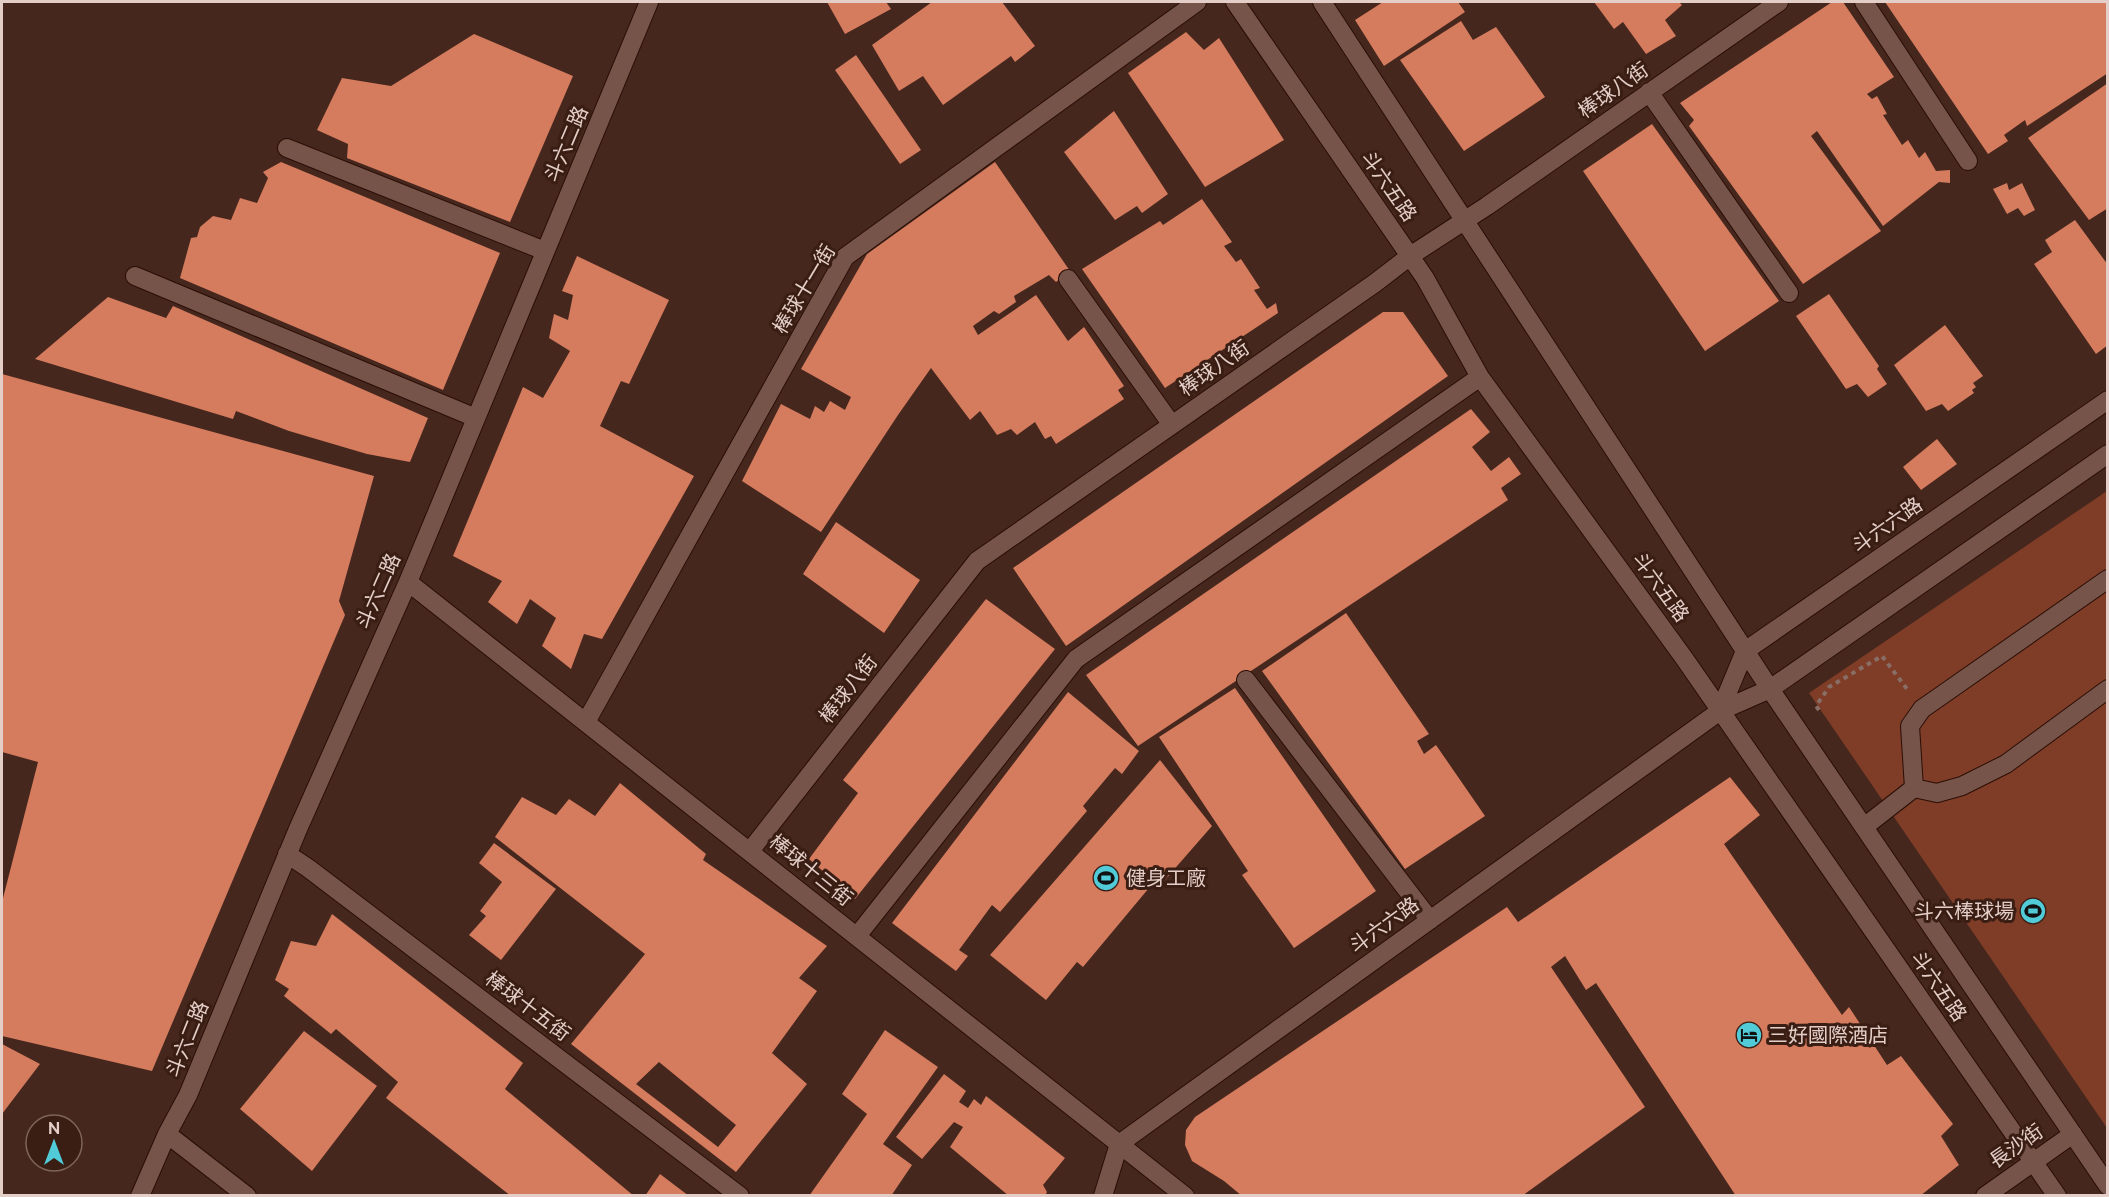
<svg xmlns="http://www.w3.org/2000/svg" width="2109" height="1197" viewBox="0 0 2109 1197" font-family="Raleway,'Noto Sans TC',sans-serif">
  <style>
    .green { fill: #7f3d27 }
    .building { fill: #d57b5e; fill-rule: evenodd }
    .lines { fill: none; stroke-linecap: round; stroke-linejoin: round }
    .minor-casing { stroke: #2a0e06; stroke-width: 20 }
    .path { stroke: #886e65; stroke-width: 4; stroke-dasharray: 4.5 4.5; stroke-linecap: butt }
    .minor { stroke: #765449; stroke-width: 18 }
    .labels { text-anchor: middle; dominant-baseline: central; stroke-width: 6; stroke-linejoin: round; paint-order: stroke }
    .street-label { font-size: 20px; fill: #e3cfc8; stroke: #3a1d13 }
    .poi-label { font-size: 20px; fill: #e3cfc8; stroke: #3a1d13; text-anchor: start }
  </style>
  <rect width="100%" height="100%" fill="#45271d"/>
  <path class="green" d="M2107,491V1128L1809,693Z"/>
  <path class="building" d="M827,2H886L891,9L845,34Z
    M932,2H1002L1035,46L1015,62L1011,56L943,105L923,76L899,91L872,45Z
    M1383,2H1458L1465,12L1384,66L1355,20Z
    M1594,2H1679L1682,5L1665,20L1676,36L1646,54L1623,22L1614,29Z
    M1832,2H1843L1894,77L1867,94L1872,99L1877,96L1887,114L1883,115L1902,145L1908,140L1919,158L1925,152L1936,171L1950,170V183L1939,182L1883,226L1817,131L1811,136L1881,231L1803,284L1689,126L1694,120L1680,103Z
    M1885,2H2108V73L2027,126L2025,120L2004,135L2008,141L1988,154Z
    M1461,21L1473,40L1496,27L1545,97L1464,151L1400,60Z
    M1186,32L1204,50L1219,38L1284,140L1205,187L1128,73Z
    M474,34L573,76L510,222L347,158L348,144L317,130L342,78L391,86Z
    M856,55L921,150L900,164L835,70Z
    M2108,83V208L2089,220L2028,138Z
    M1114,111L1168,194L1142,213L1137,206L1115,220L1064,152Z
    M1652,124L1779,301L1705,351L1583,171Z
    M281,162L500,253L443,390L180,278L191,238L197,237L200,227L213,216L231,220L240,198L257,203L268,178L263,172Z
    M995,162L1070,271L1056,282L1049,275L1014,296L1016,302L999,314L994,311L973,326L978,335L1036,295L1068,341L1084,327L1124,386L1118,390L1124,399L1056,444L1051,436L1045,439L1035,422L1017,435L1011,429L997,435L980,411L970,420L931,368L898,415L821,532L742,481L781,404L810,419L815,406L824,412L830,401L845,410L851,397L801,369L867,254Z
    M2007,183L2009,190L2022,183L2035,210L2024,216L2018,208L2007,214L1993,189Z
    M1202,199L1232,242L1224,246L1236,262L1241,259L1260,288L1254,290L1267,309L1276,303L1278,313L1165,388L1082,269L1160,221L1163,225Z
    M2075,220L2108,265V345L2096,354L2034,264L2052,252L2045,240Z
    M577,256L669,300L629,384L621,381L600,426L694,476L602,639L584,634L571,669L542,646L556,618L530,599L517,624L488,602L502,581L453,556L523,387L543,398L570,351L549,338L554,314L568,320L573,295L562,291Z
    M1829,294L1879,366L1877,369L1887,384L1868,397L1857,384L1846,389L1796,316Z
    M108,297L166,318L173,306L428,418L410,462L367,454L289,431L236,411L233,419L35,359Z
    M1383,312H1403L1448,376L1066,646L1013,568Z
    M1945,325L1983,376L1973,383L1976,387L1972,390L1974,393L1948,411L1942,404L1926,411L1894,365Z
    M2,374L374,476L339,601L345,615L152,1071L2,1036V902L38,762L2,752Z
    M1471,409L1490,432L1472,447L1491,471L1509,457L1521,474L1501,488L1508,500L1138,746L1086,675Z
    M1937,439L1957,464L1921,490L1903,467Z
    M836,522L920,580L884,633L803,574Z
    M986,599L1055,649L855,899L809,859L858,793L843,780Z
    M1346,613L1429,734L1417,741L1424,754L1436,745L1485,816L1405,869L1262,671Z
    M1235,688L1376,891L1294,948L1242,875L1248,871L1159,737Z
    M1068,692L1139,751L1122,774L1115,768L1083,806L1087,811L1000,912L992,905L959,950L968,956L956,971L892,923Z
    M1160,760L1212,826L1164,881L1159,876L1083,967L1077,962L1046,1000L990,955Z
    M1730,777L1760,815L1724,844L1842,1015L1849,1007L1887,1065L1901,1056L1953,1124L1941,1136L1959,1165L1920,1196H1736L1596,983L1586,990L1565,956L1551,967L1645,1107L1522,1196H1242L1224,1181L1192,1161L1185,1145L1186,1130L1195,1117L1507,907L1518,922Z
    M620,783L706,854L703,860L827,946L799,978L817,991L772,1053L807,1084L736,1172L571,1044L645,954L495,837L522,797L556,815L569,799L595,816ZM659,1062L736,1125L718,1147L636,1084Z
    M494,843L556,889L501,960L469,935L486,916L480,911L502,882L479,863Z
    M332,914L523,1063L505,1089L634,1196H511L386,1098L398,1082L336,1029L331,1034L284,996L289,989L275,980L291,941L316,946Z
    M885,1030L938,1067L883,1144L912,1165L891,1196H809L867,1114L842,1094Z
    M304,1031L377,1086L312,1171L240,1109Z
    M2,1044L40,1064L2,1114Z
    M944,1074L966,1091L959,1102L968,1108L974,1099L981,1105L986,1096L1065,1158L1043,1185L1047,1192L1045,1196H1009L950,1147L963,1127L954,1122L922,1159L896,1137Z
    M660,1174L689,1196H645Z"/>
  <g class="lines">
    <g class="minor-casing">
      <path id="minor" d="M1235,2L1425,278L1480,377L1684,658L2057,1196
        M1322,2L1770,689L2108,1186
        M1864,2L1968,161
        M1649,92L1789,293
        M287,148L545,251
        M135,276L476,418
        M1068,279L1172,425
        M408,582L1185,1196
        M1246,680L1430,920
        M1720,711L1745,651L2108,400
        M586,722L845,257L1197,2
        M1914,788L1910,726L1922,709L2108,579
        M1864,827L1914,788L1937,793L1962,786L2006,764L2108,689
        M750,851L977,561L1375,283L1410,256L1487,206L1779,2
        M287,854L308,868L740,1196
        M857,936L1076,659L1480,377
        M167,1134L247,1196
        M140,1196L167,1134L188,1095L298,829L408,582L649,2
        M1103,1196L1119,1144L1720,711L1770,689L2108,454
        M1985,1196L2073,1134"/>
    </g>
    <path class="path" d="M1819,710L1816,706L1829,687L1882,656L1907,689"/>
    <use href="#minor" class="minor"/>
  </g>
  <defs>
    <g id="stadium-disc" transform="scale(1.35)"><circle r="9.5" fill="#52cbd8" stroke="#3a1d13"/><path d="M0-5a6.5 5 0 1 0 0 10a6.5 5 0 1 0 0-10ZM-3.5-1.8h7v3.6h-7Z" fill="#111"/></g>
    <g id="hotel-disc" transform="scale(1.35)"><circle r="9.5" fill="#52cbd8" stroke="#3a1d13"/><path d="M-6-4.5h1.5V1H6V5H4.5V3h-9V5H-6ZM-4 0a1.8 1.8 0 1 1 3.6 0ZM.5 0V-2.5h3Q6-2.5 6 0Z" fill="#111"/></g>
  </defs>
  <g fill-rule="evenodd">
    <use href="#stadium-disc" x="1106" y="878"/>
    <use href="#stadium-disc" x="2033" y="911"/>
    <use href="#hotel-disc" x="1749" y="1035"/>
  </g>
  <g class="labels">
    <g class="street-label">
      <text transform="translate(1613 90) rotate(-35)">棒球八街</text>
      <text transform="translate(566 144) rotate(-67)">斗六二路</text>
      <text transform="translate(1389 186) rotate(55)">斗六五路</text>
      <text transform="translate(804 289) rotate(-59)">棒球十一街</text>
      <text transform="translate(1214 368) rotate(-35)">棒球八街</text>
      <text transform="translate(1887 525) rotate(-35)">斗六六路</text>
      <text transform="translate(1661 587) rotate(54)">斗六五路</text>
      <text transform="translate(378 591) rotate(-66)">斗六二路</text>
      <text transform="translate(848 689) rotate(-52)">棒球八街</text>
      <text transform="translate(811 870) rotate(39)">棒球十三街</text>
      <text transform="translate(1384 925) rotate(-36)">斗六六路</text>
      <text transform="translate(1939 986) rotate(55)">斗六五路</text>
      <text transform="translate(528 1006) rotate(37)">棒球十五街</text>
      <text transform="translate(187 1039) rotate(-68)">斗六二路</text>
      <text transform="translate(2016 1146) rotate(-35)">長沙街</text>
    </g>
    <g class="poi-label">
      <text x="1126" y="878">健身工廠</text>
      <text x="2014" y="911" text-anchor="end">斗六棒球場</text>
      <text x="1768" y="1035">三好國際酒店</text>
    </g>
  </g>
  <rect width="2109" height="1197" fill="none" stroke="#e3cfc8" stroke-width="6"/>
  <g transform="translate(54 1143)"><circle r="28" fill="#3a1d13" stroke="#7e645b" stroke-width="1.5"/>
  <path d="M0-4.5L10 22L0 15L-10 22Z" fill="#52cbd8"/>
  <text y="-9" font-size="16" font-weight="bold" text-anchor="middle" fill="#e3cfc8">N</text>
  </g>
</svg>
